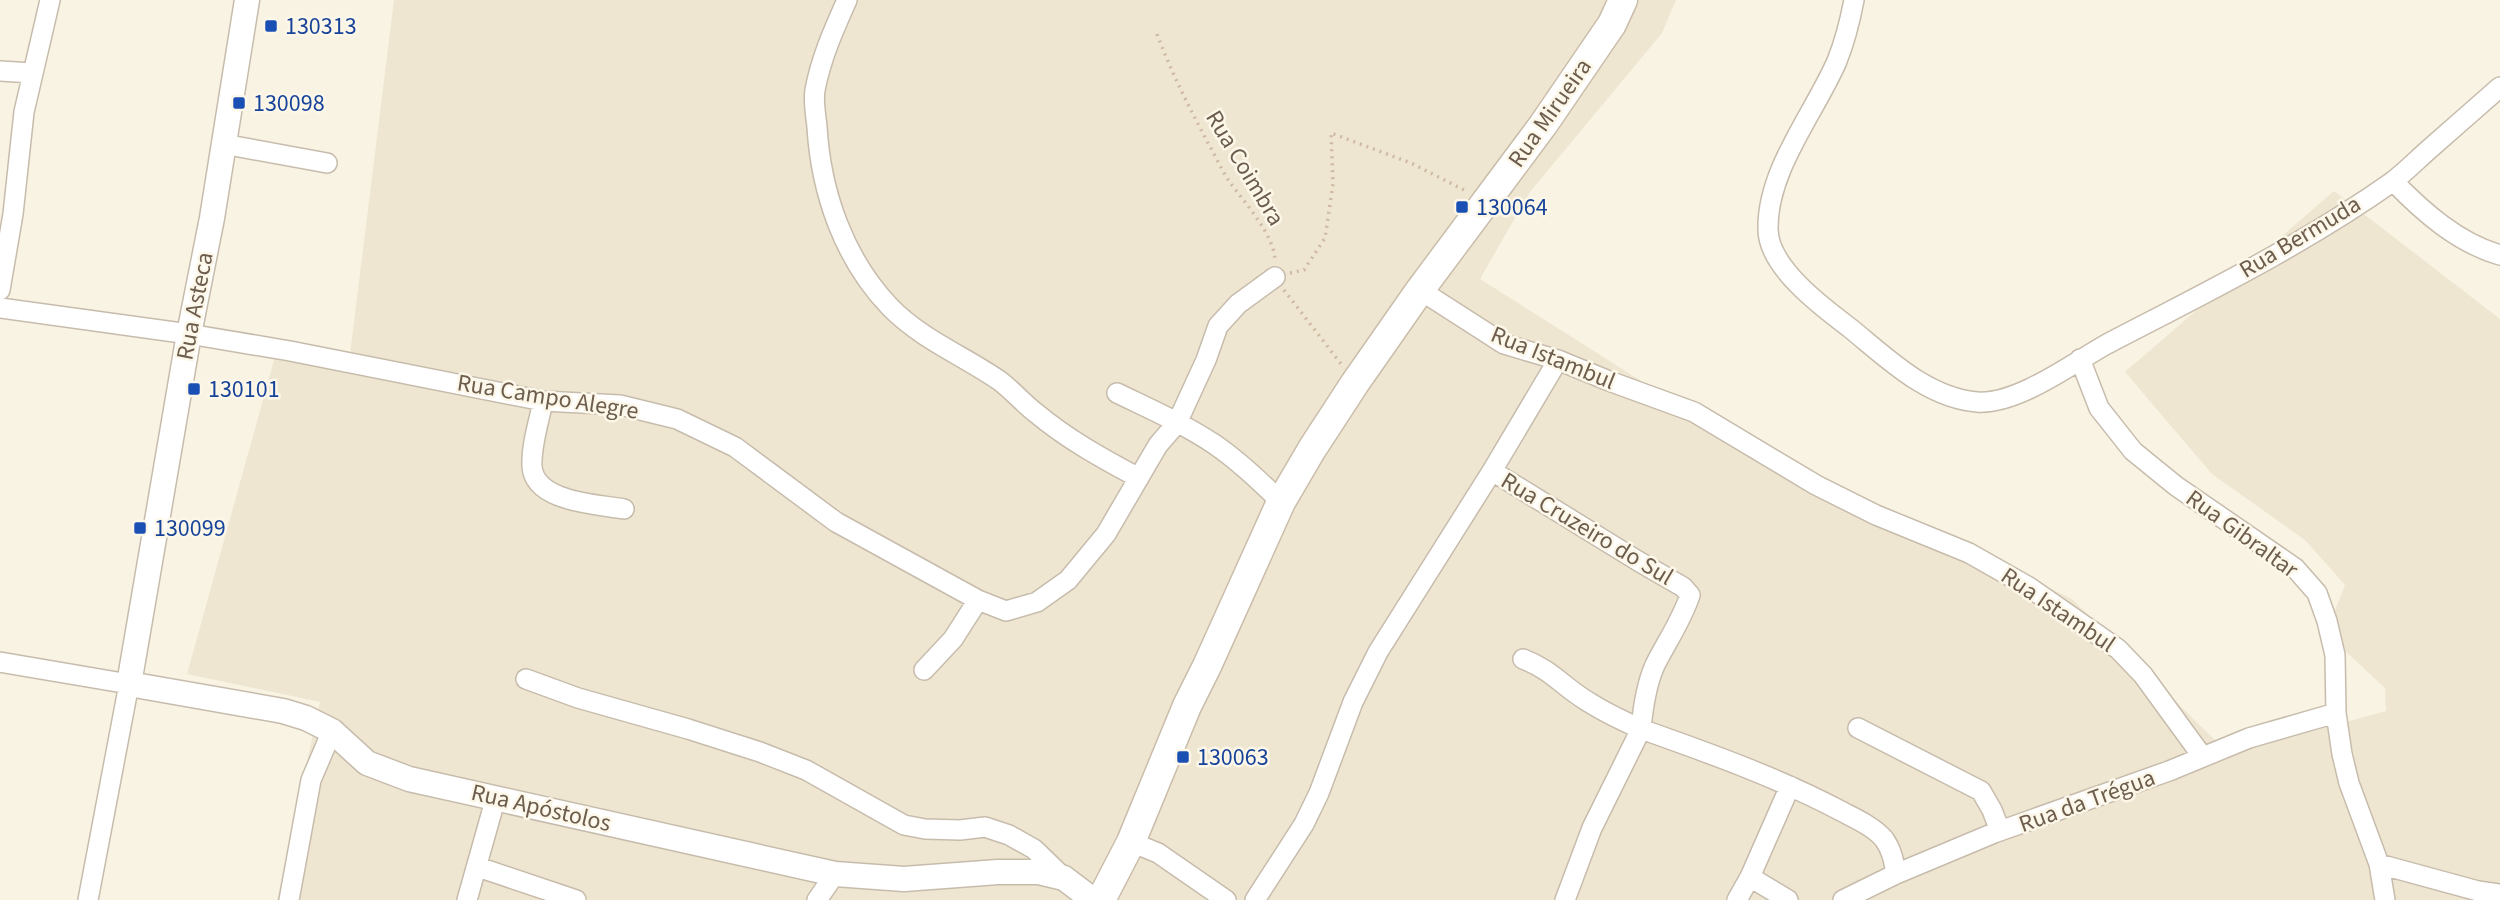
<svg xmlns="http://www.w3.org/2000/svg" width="2500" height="900" viewBox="0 0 2500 900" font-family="'Source Sans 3',sans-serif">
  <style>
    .residential { fill: #efe6d2 }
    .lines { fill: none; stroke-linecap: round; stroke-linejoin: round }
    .minor-casing { stroke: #c7bcac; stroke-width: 22 }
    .tertiary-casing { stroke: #c7bcac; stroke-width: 27 }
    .secondary-casing { stroke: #cabdaa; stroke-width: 31 }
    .path { stroke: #cebaa2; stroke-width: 3.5; stroke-dasharray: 2 5; stroke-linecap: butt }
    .minor { stroke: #fff; stroke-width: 19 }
    .tertiary { stroke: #fff; stroke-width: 24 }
    .secondary { stroke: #fff; stroke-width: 28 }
    .transit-dot { fill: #1a4fb4; stroke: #fcf7e8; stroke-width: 2.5 }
    .labels { text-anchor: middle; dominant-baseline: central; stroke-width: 5; stroke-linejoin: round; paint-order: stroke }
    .transit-label { font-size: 24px; fill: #164399; stroke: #fcf7e8; text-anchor: start }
    .street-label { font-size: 24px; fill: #6c5d4d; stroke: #fcf7e8 }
  </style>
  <rect width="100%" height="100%" fill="#f8f3e3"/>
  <path class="residential" d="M394,0H1676L1662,33L1530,192L1480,279L1684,408L2072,599L2229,754L2386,711L2385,688L2326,633L2345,585L2305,540L2212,474L2125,372L2334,191L2500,319V900H277L320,702L187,674L279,342L350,354Z"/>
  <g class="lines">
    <g class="minor-casing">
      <path id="minor" d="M847,0C834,29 821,58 815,90C813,102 816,116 817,127C821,193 844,259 890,307C921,339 964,356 1000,381C1013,391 1023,403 1036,413C1067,439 1103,459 1139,478
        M1854,0C1850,21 1845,41 1837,61C1814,114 1767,170 1768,229C1768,267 1822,307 1850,328C1887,358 1927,398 1977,402C2017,405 2073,363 2107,344C2203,294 2303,245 2392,182C2404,173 2415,162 2426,152C2451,130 2475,109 2500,87
        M0,71L32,73
        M223,144L327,163
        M2393,181C2423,212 2458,243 2500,255
        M0,290L13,214L24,112L50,0
        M1420,290L1504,344L1558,360L1609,381L1694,412L1816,485L1876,515L1969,553L2029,587L2118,649L2143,675L2202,756
        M0,308L189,334L290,351L543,401L620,405L677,419L735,447L836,522L978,600L1006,611L1037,602L1068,580L1106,534L1158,445L1177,423L1206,360L1218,326L1238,304L1275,277
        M2080,359L2099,408L2133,451L2176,486L2295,568L2317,593L2327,621L2335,655L2336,713L2342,754L2349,783L2379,864L2385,900
        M1117,393C1150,409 1184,424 1214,444C1239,461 1260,481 1281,502
        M543,401C539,422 531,445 532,466C534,502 596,504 624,509
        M1492,471L1638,561L1683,587L1690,595C1682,620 1667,641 1655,665C1646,685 1643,707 1641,729C1709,753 1776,777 1839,810C1854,818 1873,826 1884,839C1892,850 1894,862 1896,874
        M1523,659C1552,670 1562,686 1587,701C1604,712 1623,721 1641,729L1592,828L1565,900
        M0,662L129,684L88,900
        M924,670L953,639L978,600
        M526,679L578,698L688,729L760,752L806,770L904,825L925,829L960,830L985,827L1009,835L1034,849L1064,878
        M1858,728L1981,791L1992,810L2000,831
        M1131,842L1158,853L1226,900
        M2379,864L2478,891L2500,894
        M478,867L576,900
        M1750,877L1788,900
        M289,900L311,780L332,731
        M467,900L496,797
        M817,900L835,874
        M1255,900L1304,824L1319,793L1353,702L1378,652L1492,471L1558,360
        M1737,900L1750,877L1790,786
        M1843,900L1896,874L1994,833L2169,771L2249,738L2336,713"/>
    </g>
    <g class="tertiary-casing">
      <path id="tertiary" d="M247,0L212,218L189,334L129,684L283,711L306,718L332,731L367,763L409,779L835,874L904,879L998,872H1039L1064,878L1093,900"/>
    </g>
    <g class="secondary-casing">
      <path id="secondary" d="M1101,900L1131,842L1187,706L1207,666L1281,502L1312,449L1355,383L1420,290L1543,125L1612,24L1623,0"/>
    </g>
    <path class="path" d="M1157,34C1171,72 1189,107 1208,143C1215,155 1221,169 1229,181C1243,201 1275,235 1275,261
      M1290,273L1304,270L1325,238L1333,184L1331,133L1411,163L1468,192
      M1284,290L1341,364"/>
    <use href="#minor" class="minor"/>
    <use href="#tertiary" class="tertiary"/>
    <use href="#secondary" class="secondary"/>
  </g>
  <g class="transit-dot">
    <rect x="264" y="19" width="14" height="14" rx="3.5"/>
    <rect x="232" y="96" width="14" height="14" rx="3.5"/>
    <rect x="1455" y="200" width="14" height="14" rx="3.5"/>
    <rect x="187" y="382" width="14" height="14" rx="3.5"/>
    <rect x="133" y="521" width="14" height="14" rx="3.5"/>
    <rect x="1176" y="750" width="14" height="14" rx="3.5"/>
  </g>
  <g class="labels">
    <g class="transit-label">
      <text x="285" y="26">130313</text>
      <text x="253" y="103">130098</text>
      <text x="1476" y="207">130064</text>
      <text x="208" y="389">130101</text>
      <text x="154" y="528">130099</text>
      <text x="1197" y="757">130063</text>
    </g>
    <g class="street-label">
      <text transform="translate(1550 113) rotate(-55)">Rua Mirueira</text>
      <text transform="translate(1245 168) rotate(59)">Rua Coimbra</text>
      <text transform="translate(2300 237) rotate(-31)">Rua Bermuda</text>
      <text transform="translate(195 306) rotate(-79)">Rua Asteca</text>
      <text transform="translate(1553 358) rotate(22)">Rua Istambul</text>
      <text transform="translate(548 397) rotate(9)">Rua Campo Alegre</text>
      <text transform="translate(1587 529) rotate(31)">Rua Cruzeiro do Sul</text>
      <text transform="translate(2242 534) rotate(36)">Rua Gibraltar</text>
      <text transform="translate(2058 610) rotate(34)">Rua Istambul</text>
      <text transform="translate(2087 801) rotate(-20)">Rua da Trégua</text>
      <text transform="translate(541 808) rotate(13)">Rua Apóstolos</text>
    </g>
  </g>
</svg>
